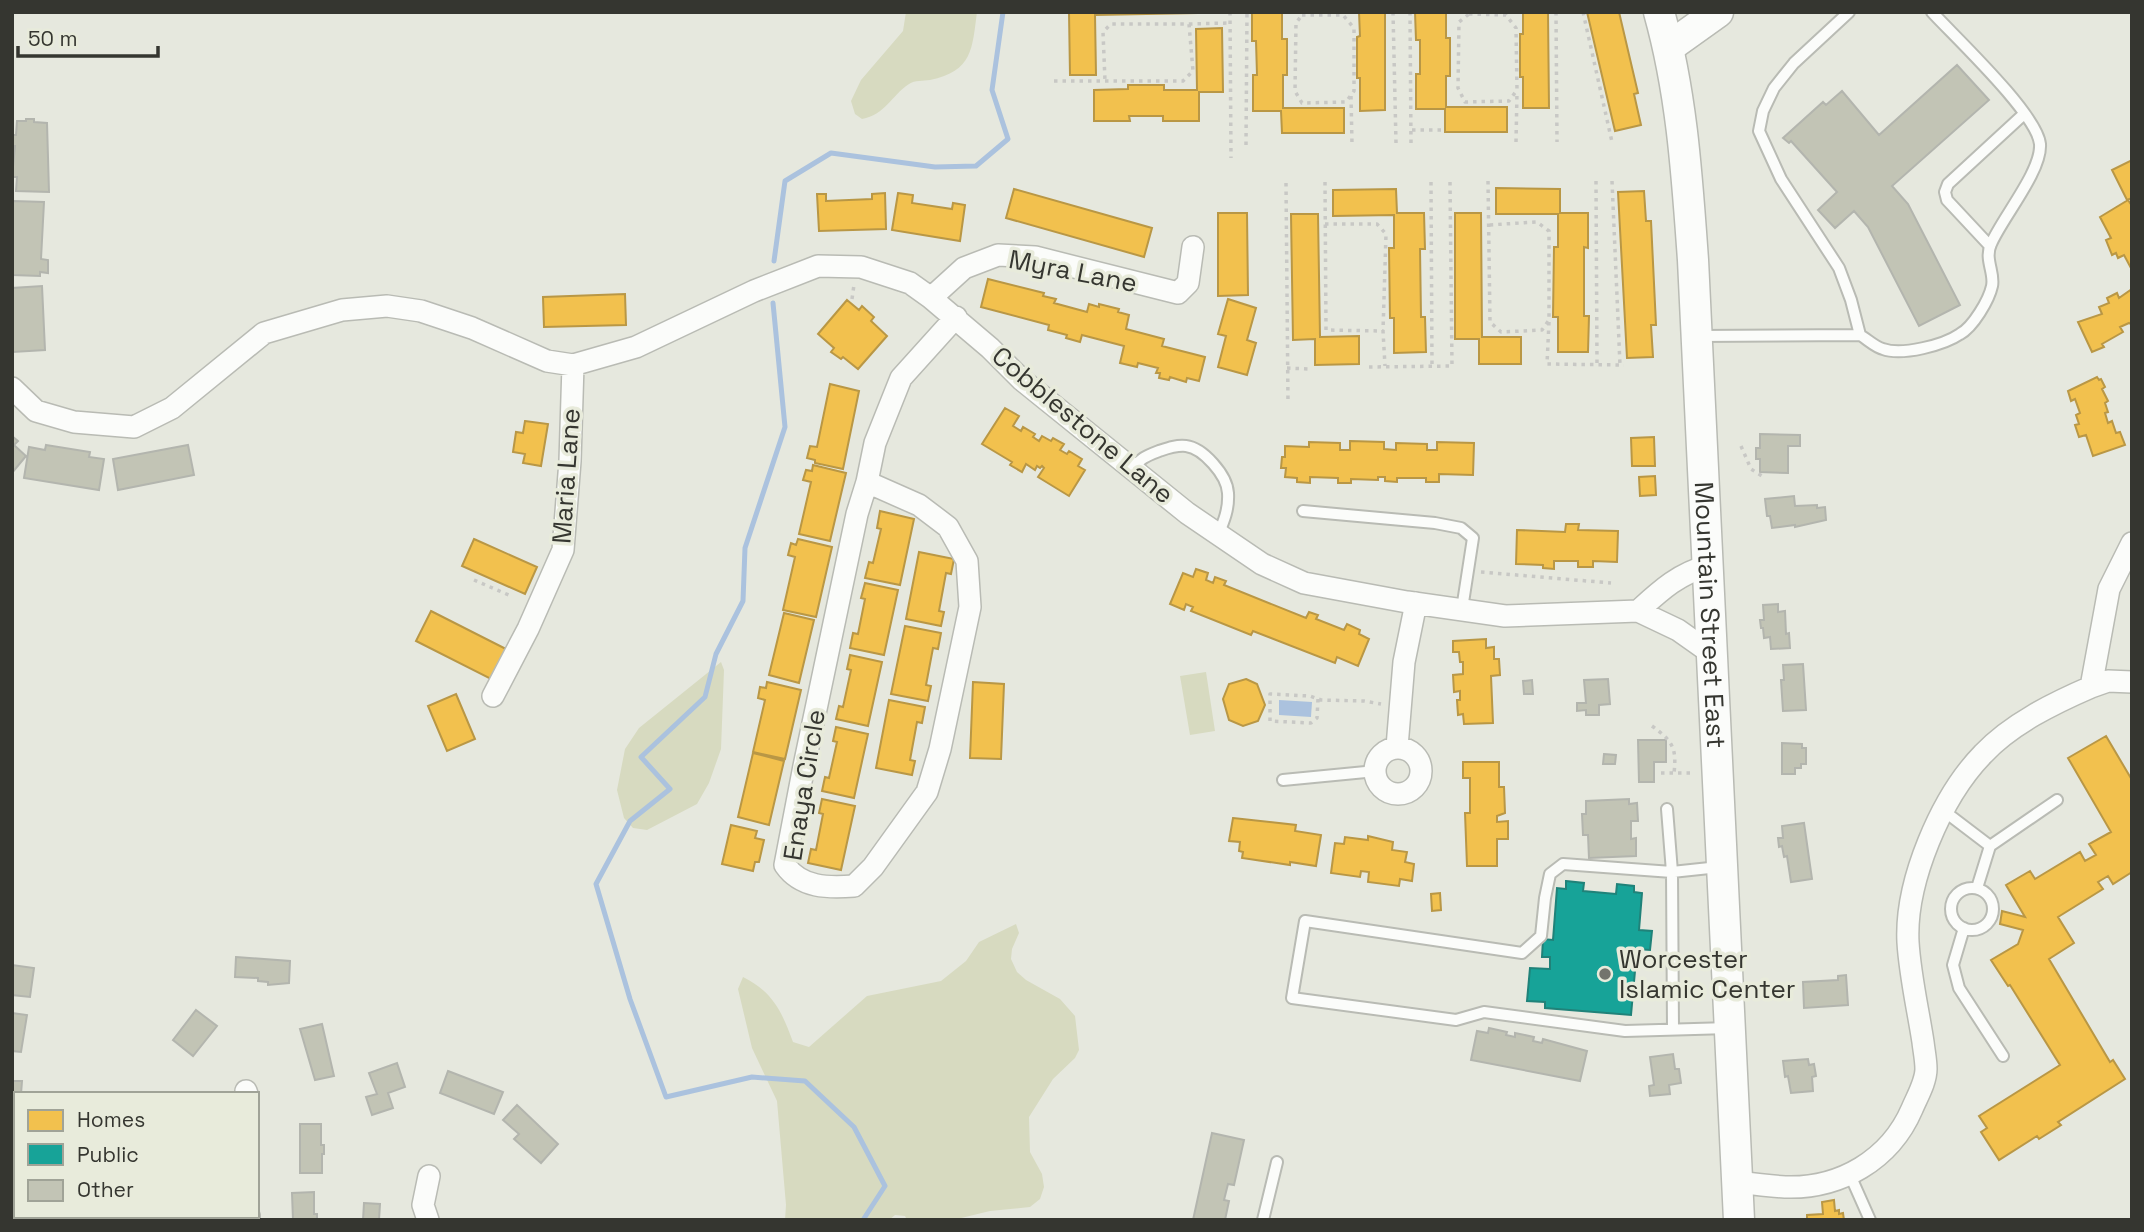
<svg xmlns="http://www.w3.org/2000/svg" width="2144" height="1232" viewBox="0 0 2144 1232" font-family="'Space Grotesk',sans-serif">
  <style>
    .green { fill: #d7dac0 }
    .water { fill: #abc2de }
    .homes { fill: #f2c14e; stroke: #b99745; stroke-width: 2 }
    .public { fill: #17a398; stroke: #208279; stroke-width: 2 }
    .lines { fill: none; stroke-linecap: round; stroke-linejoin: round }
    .stream { stroke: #abc2de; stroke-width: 5 }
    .building { fill: #c2c4b5; stroke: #b3b5ae; stroke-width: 2 }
    .lane-casing { stroke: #b9bbb4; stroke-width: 14 }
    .street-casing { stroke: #b9bbb4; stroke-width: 24 }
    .secondary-casing { stroke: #b9bbb4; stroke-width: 33 }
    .path { stroke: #c8c8c5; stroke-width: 3.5; stroke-dasharray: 3.5 5; stroke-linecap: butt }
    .lane { stroke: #fbfcfa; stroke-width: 10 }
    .street { stroke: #fbfcfa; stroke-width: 21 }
    .secondary { stroke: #fbfcfa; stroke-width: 30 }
    .poi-dot { fill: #73746d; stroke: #e8ebdb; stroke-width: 2.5 }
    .labels { text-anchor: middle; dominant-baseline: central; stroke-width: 7; stroke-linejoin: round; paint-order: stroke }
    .street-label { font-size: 26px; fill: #353630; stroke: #e8ebdb }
    .poi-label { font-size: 26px; fill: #353630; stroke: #e8ebdb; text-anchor: start }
  </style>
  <rect width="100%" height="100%" fill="#e6e8de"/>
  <path class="green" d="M906,12H977C972,49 973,71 930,80C923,81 915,80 909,84C891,96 885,115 862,119L855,114L851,101L861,80L903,31Z
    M721,662L724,670L721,749L709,783L697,804L647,830L633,828L624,818L617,790L625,749L639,728Z
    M1206,672L1215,731L1190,735L1180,676Z
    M1016,924L1019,933L1012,949L1011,959L1017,972L1026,980L1060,999L1075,1016L1079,1050L1075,1058L1053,1079L1029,1117L1030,1152L1042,1174L1044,1187L1040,1199L1030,1207L990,1211L953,1220H907L905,1216L895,1215L889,1220H785L786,1205L777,1101L752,1048L738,989L743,977C773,992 782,1012 793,1042L809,1047L867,996L941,981L966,961L979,942Z"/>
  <path class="water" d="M1279,700L1312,702L1311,717L1279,715Z"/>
  <path class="homes" d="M1069,12H1197V13L1095,15L1096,75H1070Z
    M1252,12H1282V39H1287V75H1283V108H1344V133H1282L1281,111H1253V75H1257L1256,41H1252Z
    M1359,12H1385V110L1360,111V78H1357V37L1360,36Z
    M1415,12H1446V38H1450V76H1446V107H1507V132H1445V109H1416V74H1420V40H1416Z
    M1523,12H1548L1549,108H1523V77H1520V34H1523Z
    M1587,12H1619L1638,93L1634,94L1641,125L1615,131Z
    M1222,28L1223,92H1199V121H1163V116H1129L1130,121H1094V90L1128,89V85H1164V90H1197L1196,29Z
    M2132,160V198L2127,200L2112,170Z
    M1496,188L1560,189V213H1588V248L1584,247V316H1589L1588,352H1558V317H1553L1554,247H1558V214H1496Z
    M1014,189L1152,228L1144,257L1006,218Z
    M1396,189L1397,213H1424L1425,249H1420L1421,317H1425L1426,352L1394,353V318H1390L1389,248H1394V215L1333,216V190Z
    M1644,191L1646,221H1651L1656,325H1651L1653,357L1627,358L1618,192Z
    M885,193L886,229L819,231L817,194H826V201L872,199V194Z
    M898,193L913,195L912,203L952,209L953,203L965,205L960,241L892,230Z
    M2128,200L2132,206V270L2124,255L2118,258L2116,253L2112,255L2106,240L2111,238L2100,217Z
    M1218,213H1247L1248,295L1218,296Z
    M1455,213H1481L1482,337H1521V364H1479V339H1455Z
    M1291,214H1318L1320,337L1359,336V364L1315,365V339L1293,340Z
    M988,279L1044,293L1043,296L1056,299L1054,303L1087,312L1089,304L1099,307V304L1119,309L1118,312L1129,315L1126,329L1164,339L1162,346L1205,357L1199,381L1187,378L1186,382L1170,377L1169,380L1159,378L1160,373H1156L1158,368L1138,363L1137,367L1120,363L1124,346L1082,335L1080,342L1066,338L1067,335L1048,330L1049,325L981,307Z
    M2132,289V325L2129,323L2120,327L2123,332L2102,344L2104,347L2092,352L2078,322L2102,314L2099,307L2109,303L2107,298L2117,293L2119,298Z
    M625,294L626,325L544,327L543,297Z
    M1228,299L1256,308L1247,340L1256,343L1247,375L1218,367L1226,336L1218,334Z
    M847,300L859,310L862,306L874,317L871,321L887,336L858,369L843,357L841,359L831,352L834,348L818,334Z
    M2097,377L2099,380L2101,379L2105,387L2102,389L2108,401L2105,403L2108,412L2105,413L2108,423L2112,421L2116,433L2120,432L2125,445L2093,456L2086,435L2079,437L2075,425L2079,424L2076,415L2080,413L2075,399L2071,401L2068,391Z
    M830,384L859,391L843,469L815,463V460L807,458L810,446L817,447Z
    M1005,408L1019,416L1013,426L1021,431L1023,427L1035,434L1033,437L1039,441L1042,436L1051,441L1053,438L1064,444L1060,450L1067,454L1069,451L1082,459L1078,466L1085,470L1069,496L1038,477L1044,468L1042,466L1040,468L1037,466L1035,470L1026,464L1022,472L1010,465L1012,462L982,444Z
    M525,421L548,424L541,466L523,463L525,454L513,452L516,432L523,433Z
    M1654,437L1655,466H1632L1631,438Z
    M1350,441L1384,442V449L1396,450V443L1427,444V450H1437V442L1474,443L1473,475L1439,474V482H1426V478H1397V482L1385,481V477H1378V480L1351,479V483H1338V478L1310,477V483L1297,482V478L1285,477L1286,468H1281L1282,457H1285V446L1309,447V442L1340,443V450H1350Z
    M813,465L846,473L830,541L799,534L811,482L803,480L806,470L812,471Z
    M1655,476L1656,495L1640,496L1639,477Z
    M880,511L914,519L900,585L865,578L869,562L873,563L881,529L877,528Z
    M1566,524H1579L1578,530L1618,531L1617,562L1593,561V567H1578V561H1554V569L1543,568V565L1516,564L1517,530L1565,532Z
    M474,539L537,567L525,594L462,566Z
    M798,539L832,547L816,617L783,610L795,557L788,555L791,543L796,545Z
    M919,552L954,559L951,574L946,573L939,611L944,612L941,626L906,619Z
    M1196,569L1208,573L1206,580L1213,583L1215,577L1226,581L1224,585L1306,618L1309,612L1318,615L1316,619L1344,630L1347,624L1360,630L1359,634L1369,639L1358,666L1337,657L1335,663L1253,631L1251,635L1191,611L1193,607L1186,604L1184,610L1170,604L1183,573L1193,577Z
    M865,583L898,590L884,655L850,648L853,633L858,634L865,599L861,598Z
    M431,611L506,649L491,679L416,641Z
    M784,613L814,620L799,683L769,675Z
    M905,626L941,633L938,649L933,648L926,685L931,686L928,701L891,694Z
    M1486,639V648L1494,647V659H1499L1500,675L1491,676L1493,723L1464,724L1463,714L1458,715L1457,700H1460V691L1454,692L1453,675L1463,674V662H1460L1459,652H1453V641Z
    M850,655L882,662L868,726L836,719L839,706L843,707L851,670L847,669Z
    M1246,679L1257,684L1265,705L1258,721L1243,726L1229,720L1223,699L1229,684Z
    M767,682L801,690L785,759L753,752L765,700L758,698L760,687L766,688Z
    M973,682L1004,684L1001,759L970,758Z
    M456,694L475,739L447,751L428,706Z
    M889,700L925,707L922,723L917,722L910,760L915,761L912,775L876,768Z
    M836,727L868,734L854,798L822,791L825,777L829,778L837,742L833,741Z
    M2106,736L2132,780V872L2113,884L2108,876L2098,882L2103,889L2058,917L2074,943L2049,959L2110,1062L2113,1060L2125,1079L2058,1122L2061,1125L2039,1139L2037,1136L1999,1160L1981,1132L1987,1128L1979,1116L2060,1065L2010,985L2008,986L1991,960L2018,944L2023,930L2000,924L2002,911L2025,917L2006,885L2030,871L2035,879L2080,852L2085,861L2096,855L2089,844L2111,832L2068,758Z
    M753,753L784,761L769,825L738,817Z
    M1463,762H1499V787H1504L1505,813L1497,816V822L1508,821V839H1497V866H1467L1465,813H1470V778H1463Z
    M822,799L855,806L841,870L808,863L811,849L816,850L823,814L819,813Z
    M1233,818L1296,825L1295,831L1321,835L1316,866L1290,862V865L1242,858L1243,852L1239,851L1240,842L1229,841Z
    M731,825L757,831L755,838L764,840L759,862H755L753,871L722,864Z
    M1368,836L1393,842L1392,850L1407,852L1405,862L1414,864L1412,881L1400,879L1399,886L1368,882L1369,872L1361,871L1360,877L1331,873L1335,843L1344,844L1345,837L1368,840Z
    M1440,893L1441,910L1432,911L1431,894Z
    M1834,1200L1835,1211L1839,1210V1214L1843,1213L1844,1220H1807V1215L1823,1214L1822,1202Z"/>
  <path class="public" d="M1566,881L1584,883L1583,891L1616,894L1617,884L1634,886V892L1642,893L1639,930L1652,931L1650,950L1637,949L1631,1015L1545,1008V1002L1527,1001L1530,968L1550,969V957H1542L1543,939L1553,940L1557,888L1566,889Z"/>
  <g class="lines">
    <path class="stream" d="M774,261L785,181L831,153L935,167L976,166L1008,139L992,90L1003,12
      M773,303L785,427L745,548L743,601L716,654L705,697L641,757L670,789L630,821L596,884L630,999L666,1097L752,1077L805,1081L854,1127L885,1186L863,1220"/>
  </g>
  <path class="building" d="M1957,65L1989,100L1892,186L1908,204L1960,305L1919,326L1868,227L1854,211L1835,228L1818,210L1837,192L1791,141L1789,143L1783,138L1823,102L1826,105L1842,91L1879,135Z
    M26,119H34V122L47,123L49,192L16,191L17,177H12L15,146H12V135H16L17,121H26Z
    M13,201L44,202L41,259L48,260V273L40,272V276L12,275Z
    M42,286L45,350L13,352L12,288Z
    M1760,434L1800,435V446H1788V473L1760,472V459H1756V448H1760Z
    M12,436L18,441L14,445L26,456L12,473Z
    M46,445L90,452L89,457L104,459L99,490L24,478L29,447L45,450Z
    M188,445L194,475L118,490L113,459Z
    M1794,496L1795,506L1817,505V508L1825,507L1826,520L1795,527V525L1772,528L1770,516H1767L1765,499Z
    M1778,604V612L1785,611L1786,634L1789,633L1790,648L1771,649L1770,637L1764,638L1763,628H1761L1760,620H1764L1763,605Z
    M1803,664L1806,710L1783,711L1781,680H1784L1783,665Z
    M1608,679L1610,704L1599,705V715H1586V710L1577,711V703H1586L1584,680Z
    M1532,680L1533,694H1524L1523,681Z
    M1638,740H1666V762H1654V782H1639Z
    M1782,743L1802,744V748H1806V764H1801V768H1795V774H1782Z
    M1604,754L1616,755L1615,764H1603Z
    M1629,799V804L1637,803L1638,821H1631V839L1636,838V856L1589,858L1588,835H1583L1582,814H1586V801Z
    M1804,823L1812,879L1791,882L1787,856L1784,857L1782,846L1779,847L1778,838H1783L1782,826Z
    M236,957L290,961L289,983L268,985V982L258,981V978L235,977Z
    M12,965L34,968L30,997L12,995Z
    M1846,975L1848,1005L1804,1008L1803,982L1838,980V976Z
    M196,1010L217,1026L193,1056L173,1040Z
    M12,1013L27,1015L21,1052L12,1051Z
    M322,1024L334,1076L315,1080L300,1029Z
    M1489,1028L1507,1032L1506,1035L1515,1037V1033L1534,1037L1533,1041L1542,1043L1543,1039L1587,1051L1580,1081L1471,1060L1477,1031L1488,1033Z
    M1673,1054L1675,1069H1679L1681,1083L1669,1085L1670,1094L1650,1096L1649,1086L1654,1085L1650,1057Z
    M1808,1059L1809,1065L1814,1064L1816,1076L1812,1077L1813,1091L1791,1093L1788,1076L1785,1077L1783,1061Z
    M397,1063L405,1087L388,1093L393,1108L372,1115L366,1097L377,1094L369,1073Z
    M448,1071L503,1092L494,1114L440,1093Z
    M12,1081H22L21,1094H16V1106L12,1105Z
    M517,1105L558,1144L541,1163L514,1139L519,1134L503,1120Z
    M300,1124H321V1145H324V1154H322V1173H300Z
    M12,1127L16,1128V1152H12Z
    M1212,1133L1244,1140L1234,1185L1228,1184L1224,1200L1229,1201L1225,1220H1193Z
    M12,1181H16V1205H12Z
    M314,1192V1214H317V1220H293L292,1193Z
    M364,1203L380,1204L379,1220H363Z
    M185,1216H208V1220H185Z"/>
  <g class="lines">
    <g class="lane-casing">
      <path id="lane" d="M1849,12L1794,63L1774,88L1763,111L1759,131L1781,179L1839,268L1851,300L1860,335
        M1990,246L1947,200L1945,192L1948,184L2024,114
        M1698,336L1860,335C1867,339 1875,347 1883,349C1902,356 1944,345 1960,334C1973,327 1989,300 1992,286C1995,273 1984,259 1991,244C2002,218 2042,171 2040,144C2037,114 1955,37 1932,12
        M1133,470C1140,458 1146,456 1159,451C1168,448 1176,445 1186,446C1203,448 1227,475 1228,493C1229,509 1224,521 1218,535
        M1303,511L1435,523L1461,528L1473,538L1462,609
        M1283,780L1376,771
        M1667,809L1672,872L1673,1029
        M1944,811L1990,846L2057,800
        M1719,867L1672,872L1563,864L1550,874L1545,898L1541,936L1522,953L1305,921L1292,998L1456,1020L1484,1012L1625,1031L1729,1028
        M1951 909a21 21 0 1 1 42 0a21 21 0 1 1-42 0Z
        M1977,888L1990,846
        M1964,928L1953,965L1959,988L2003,1056
        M1850,1175L1870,1220
        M1263,1220L1277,1162"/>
    </g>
    <g class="street-casing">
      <path id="street" d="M931,298L964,268L998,255L1035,257L1178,293L1188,283L1193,247
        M12,388L36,411L74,422L134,427L172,408L264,333L342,310L387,306L421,311L472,328L547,361L573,365L636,347L754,291L818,266L861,267L910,283L931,298L990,348L1022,380L1187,513L1262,564L1304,583L1407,602L1505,616L1638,611L1678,630L1712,654
        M867,482L919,505L948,527L967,561L970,607L940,749L927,792L873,867L854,886C828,888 801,888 785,865L804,766L857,514L867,482L875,443L901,378L956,317
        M2132,543L2109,589L2091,687L2108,681L2132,682
        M1638,611C1659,592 1679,573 1708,566
        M493,696L528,629L563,550L570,461L573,365
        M1397,747L1404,662L1416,603
        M1375 771a23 23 0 1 1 46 0a23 23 0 1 1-46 0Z
        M246,1091L247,1094
        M1737,1182C1753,1184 1769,1186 1785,1187C1840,1189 1890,1160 1912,1109C1917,1097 1926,1082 1926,1069C1926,1060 1924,1051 1923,1042C1918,1009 1910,976 1908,942C1905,882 1941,797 1983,754C2011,724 2054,703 2091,687
        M249,1216V1220
        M428,1220L423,1205L429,1176"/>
    </g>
    <g class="secondary-casing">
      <g id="secondary">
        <path id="s1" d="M1659,12C1682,94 1687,176 1693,260L1739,1220"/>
        <path d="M1669,47L1718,12"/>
      </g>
    </g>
    <path class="path" d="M1230,12L1231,158
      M1393,12L1396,143
      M1410,12L1411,143
      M1556,12L1557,142
      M1583,12L1612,142
      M1469,14L1506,15L1516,28L1517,90L1509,101L1465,102L1458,88L1459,22Z
      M1302,15H1343L1354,28V91L1346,102L1302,103L1295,91L1296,23Z
      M1189,24L1229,23
      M1054,81H1183L1193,71L1189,24H1111L1103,32L1105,81
      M1351,96L1352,144
      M1412,130H1441
      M1516,142L1517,92
      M1246,145L1247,12
      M1488,181L1490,322L1501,332L1542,330L1549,320V231L1537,222L1488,225
      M1596,181L1597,365
      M1612,181L1620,365
      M1325,182L1326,330L1383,331L1385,366
      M1431,182L1432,366
      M1286,183L1288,403
      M1325,224H1377L1386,234L1383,331
      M852,299L854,285
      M1549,322L1547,364L1624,365
      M1369,367L1452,366L1450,182
      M1287,368L1309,369
      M1741,446L1751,469L1762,476
      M1481,572L1611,583
      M474,580L511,596
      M1318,699L1317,718L1311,723L1270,721V694L1310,696L1321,700L1364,701L1381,704
      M1652,726C1672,741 1677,747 1674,773
      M1661,773H1694"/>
    <use href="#lane" class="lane"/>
    <use href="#street" class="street"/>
    <use href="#secondary" class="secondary"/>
  </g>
  <circle class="poi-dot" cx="1605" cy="974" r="7"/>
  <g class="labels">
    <g class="street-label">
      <text transform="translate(1073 271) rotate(11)">Myra Lane</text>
      <text transform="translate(1083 425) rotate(40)">Cobblestone Lane</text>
      <text transform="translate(566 476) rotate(-86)">Maria Lane</text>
      <text stroke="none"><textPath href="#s1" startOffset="606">Mountain Street East</textPath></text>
      <text transform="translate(804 785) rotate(-81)">Enaya Circle</text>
    </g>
    <g class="poi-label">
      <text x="1619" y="959">Worcester<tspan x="1619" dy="30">Islamic Center</tspan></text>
    </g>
  </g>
  <rect width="2144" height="1232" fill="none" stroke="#353630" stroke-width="28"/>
  <rect x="14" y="1092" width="245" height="126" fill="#e8ebdb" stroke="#a0a397" stroke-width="2"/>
  <rect x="28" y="1110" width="35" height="21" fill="#f2c14e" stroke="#a0a397" stroke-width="2"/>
  <text x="77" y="1127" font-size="21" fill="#353630">Homes</text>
  <rect x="28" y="1144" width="35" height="21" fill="#17a398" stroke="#a0a397" stroke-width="2"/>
  <text x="77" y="1162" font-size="21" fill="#353630">Public</text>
  <rect x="28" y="1180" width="35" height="21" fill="#c2c4b5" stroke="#a0a397" stroke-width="2"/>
  <text x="77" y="1197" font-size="21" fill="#353630">Other</text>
  <path d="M18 46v10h140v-10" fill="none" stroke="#353630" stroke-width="3.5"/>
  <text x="28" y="46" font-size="21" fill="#353630" stroke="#e8ebdb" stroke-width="5" paint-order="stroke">50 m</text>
</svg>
